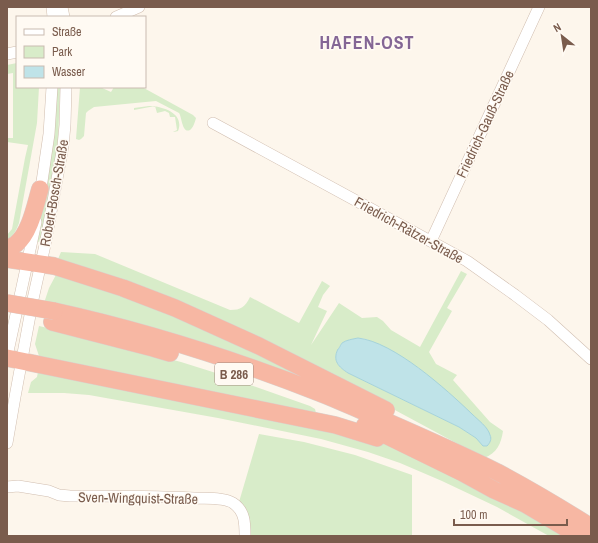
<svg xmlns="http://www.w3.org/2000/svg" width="598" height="543" viewBox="0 0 598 543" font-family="'Archivo Narrow',sans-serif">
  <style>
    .green { fill: #d8ecc9; fill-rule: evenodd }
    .water { fill: #bfe3e8; stroke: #a5d3da }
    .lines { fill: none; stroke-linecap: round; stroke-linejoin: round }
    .minor-casing { stroke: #d1beb0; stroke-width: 12 }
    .highway-casing { stroke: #dad1cd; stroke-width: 18 }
    .minor { stroke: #fff; stroke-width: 11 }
    .highway { stroke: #f7b7a3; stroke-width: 17 }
    .highway-bridge-casing { stroke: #dad1cd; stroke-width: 18; stroke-linecap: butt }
    .highway-bridge { stroke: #f7b7a3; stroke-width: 17 }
    .labels { text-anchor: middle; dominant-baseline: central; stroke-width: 3; stroke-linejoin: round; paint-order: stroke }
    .shield { fill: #fffaf3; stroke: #a28b7f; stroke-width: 1 }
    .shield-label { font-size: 13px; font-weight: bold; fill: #7a5c4d }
    .street-label { font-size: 14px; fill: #7a5c4d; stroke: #fffaf3 }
    .district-label { font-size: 18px; font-weight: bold; letter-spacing: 1px; fill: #846695; stroke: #fffaf3 }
  </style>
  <rect width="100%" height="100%" fill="#fdf6ec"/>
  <path class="green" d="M17,63V87H39L37,123L19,223C16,231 14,235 7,240V235L12,229L25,158L28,145L7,142V138H13V73L7,74V65Z
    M56,87H60L58,146L41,241L35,243Z
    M80,87H100L111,92L114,87H142L193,115L196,118C195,122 193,128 190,130C182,134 182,117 179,113L156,101L94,107L88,111L86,113L84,136L81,139L79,140L76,139Z
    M149,106C162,106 185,113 178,131L174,132H173L177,130L175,117H170L169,113L165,111L157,113L155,106L134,110V108Z
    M61,252L95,254L230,310C241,310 245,307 250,297L299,323L322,281L327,284L330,286L323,295L318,307L327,311L311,345L339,303L362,318L377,317L383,321L391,330L420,347L461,271L467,274L447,308L452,311L429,352L436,364L457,375L453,380L490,422L503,431C501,444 497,453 484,458L380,402L58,259ZM358,338L366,339L400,356L420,369L459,402L476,438L459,427L348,373C339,367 332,361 338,349C339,349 341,344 342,343C346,340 353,339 358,338Z
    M58,271L108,287L348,394L44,303L49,288Z
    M39,326L61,331L181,362L216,373L310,406L315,409L316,413L39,356L35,344Z
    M38,372L353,433L389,445L432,464L569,536H549L497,507L442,481L400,463L368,452L321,439L218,418L89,395L64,393H28L31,382L37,377Z
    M259,434L304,442L355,455L412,475V536H248L239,502Z"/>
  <path class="water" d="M358,338C394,342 446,389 472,414C478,420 488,427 490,435C492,439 490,443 487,446H483L476,438L459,427L348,373C339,367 332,361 338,349C339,349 341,344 342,343C346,340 353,339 358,338Z"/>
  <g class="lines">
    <g class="minor-casing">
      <path id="minor" d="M52,7L53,17
        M62,7L64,17
        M116,17L139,7
        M7,54L17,52
        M213,123L467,261L515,295L548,320L591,359
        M40,195L49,134L52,87
        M431,241L539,7
        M7,356L36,222
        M7,443L15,397L33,299L45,245L63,146L65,125L66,87
        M7,487L18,486L49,491L59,495L70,496C111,496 153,496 194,498C205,499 224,497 233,503C245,511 245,523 245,536"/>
    </g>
    <g class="highway-casing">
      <path id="highway" d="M7,249C10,247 13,246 16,244C30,233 35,206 40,189
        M7,259L54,266L123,288L175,308L259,346L386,410
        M54,311C145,331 233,359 320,393C341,401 361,411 381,419C420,436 459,453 497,472C529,489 561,508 591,527
        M52,322L153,348L170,353
        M7,358L335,425L377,438
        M365,425L463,473L494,490L525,504L579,536"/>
    </g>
    <use href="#minor" class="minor"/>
    <use href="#highway" class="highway"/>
    <g class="highway-bridge-casing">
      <path id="highway-bridge" d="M7,303L54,311"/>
    </g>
    <use href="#highway-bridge" class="highway-bridge"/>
  </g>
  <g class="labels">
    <rect class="shield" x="215" y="363" width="38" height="22" rx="3"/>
    <g class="shield-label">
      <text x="234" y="374">B 286</text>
    </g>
    <g class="street-label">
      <text transform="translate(485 124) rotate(-65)">Friedrich-Gauß-Straße</text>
      <text transform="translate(54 193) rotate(-80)">Robert-Bosch-Straße</text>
      <text transform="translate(409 230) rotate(29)">Friedrich-Rätzer-Straße</text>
      <text transform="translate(138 498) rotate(1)">Sven-Wingquist-Straße</text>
    </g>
    <g class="district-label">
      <text x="367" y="42">HAFEN-OST</text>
    </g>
  </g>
  <rect width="598" height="543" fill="none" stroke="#7a5c4d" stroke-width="16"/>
  <rect x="16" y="16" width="130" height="72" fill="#fffaf3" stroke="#cabbb1"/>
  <rect x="24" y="29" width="20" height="6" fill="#ffffff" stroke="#cabbb1"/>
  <text x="52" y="36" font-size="12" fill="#7a5c4d">Straße</text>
  <rect x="24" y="46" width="20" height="12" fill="#d8ecc9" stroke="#cabbb1"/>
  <text x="52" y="56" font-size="12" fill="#7a5c4d">Park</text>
  <rect x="24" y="66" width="20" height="12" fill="#bfe3e8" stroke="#cabbb1"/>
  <text x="52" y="76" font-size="12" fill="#7a5c4d">Wasser</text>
  <g transform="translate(562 36) rotate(330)" stroke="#fffaf3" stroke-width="3" paint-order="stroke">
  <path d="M0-3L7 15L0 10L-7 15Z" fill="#7a5c4d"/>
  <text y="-6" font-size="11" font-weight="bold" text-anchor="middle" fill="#7a5c4d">N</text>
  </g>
  <path d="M454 519v6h113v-6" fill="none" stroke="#7a5c4d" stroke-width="2"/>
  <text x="460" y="519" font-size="12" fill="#7a5c4d" stroke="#fffaf3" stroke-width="3" paint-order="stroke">100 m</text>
</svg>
